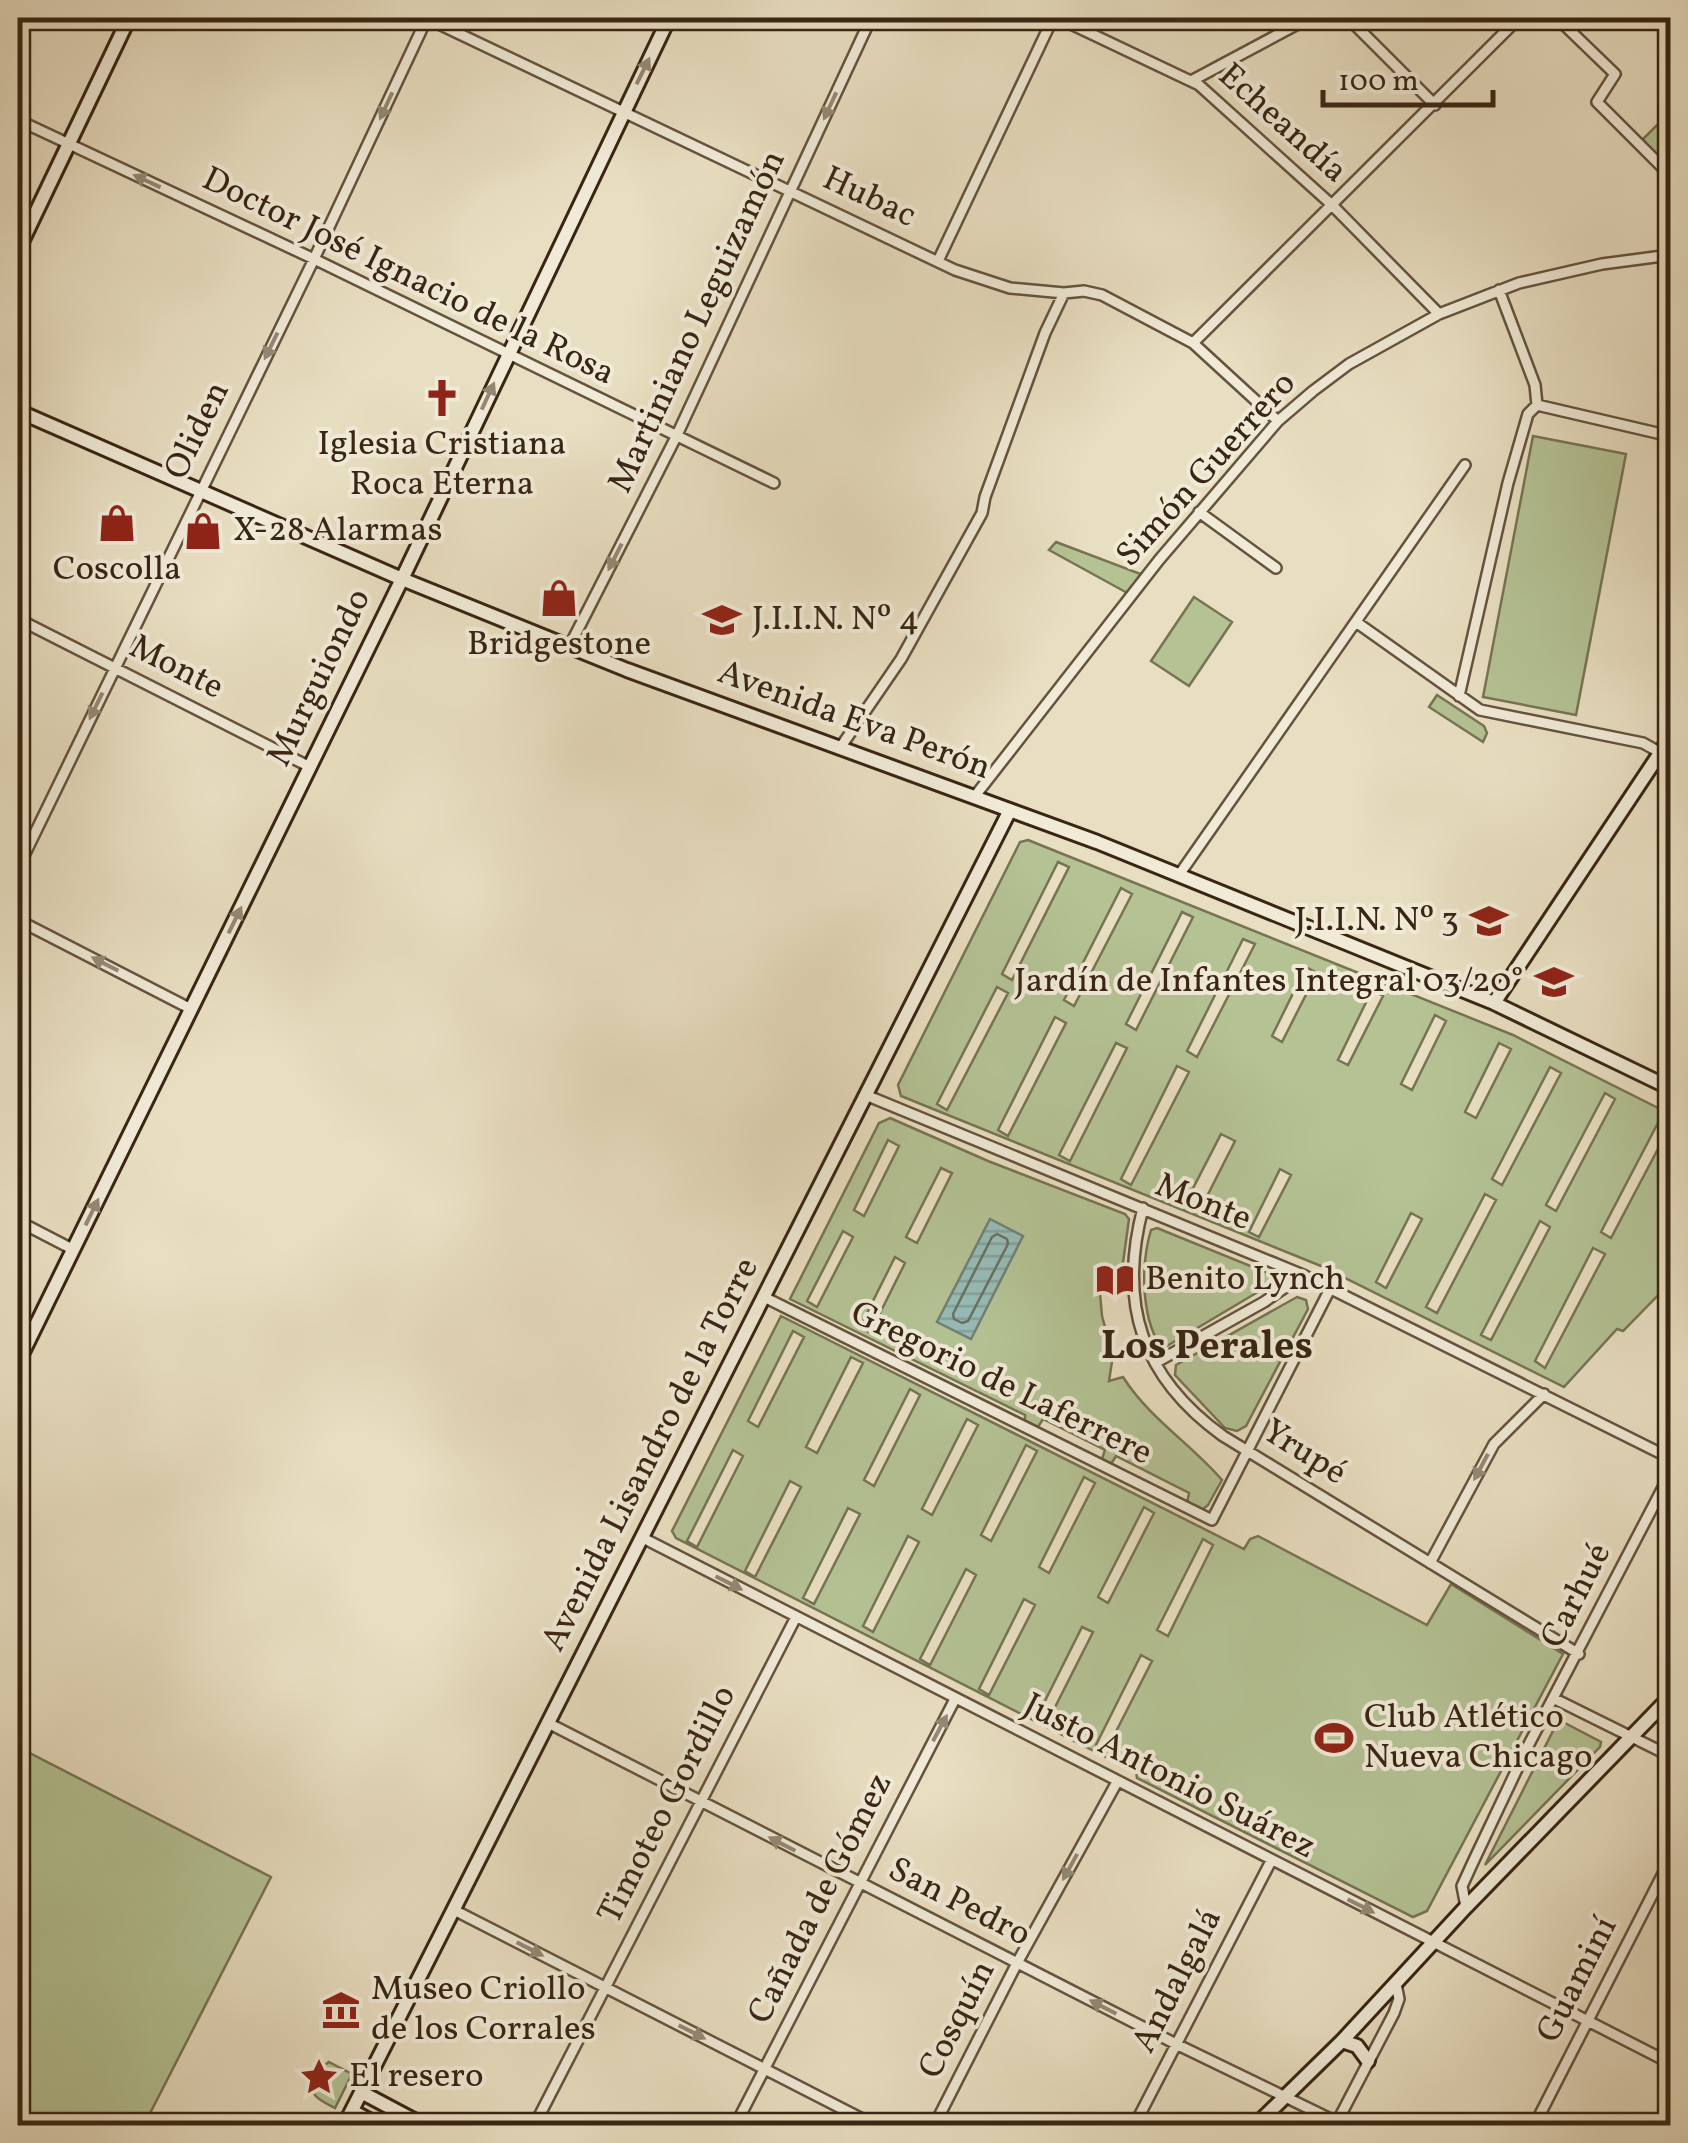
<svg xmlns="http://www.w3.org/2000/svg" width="1688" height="2143" viewBox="0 0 1688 2143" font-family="Vollkorn,serif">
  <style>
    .green { fill: #b4c294; stroke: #767454; stroke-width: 2.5; fill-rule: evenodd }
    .water { fill: url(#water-rules); stroke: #718075; stroke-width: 2.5 }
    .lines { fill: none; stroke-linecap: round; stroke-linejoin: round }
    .shore { stroke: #687064; stroke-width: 2.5 }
    .street-casing { stroke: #64533e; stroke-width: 14 }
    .secondary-casing { stroke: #382513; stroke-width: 18 }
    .street { stroke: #f0ead7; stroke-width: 9 }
    .secondary { stroke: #f0ead7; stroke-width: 12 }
    .oneway { fill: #948875 }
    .labels { text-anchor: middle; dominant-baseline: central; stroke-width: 8; stroke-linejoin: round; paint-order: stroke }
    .street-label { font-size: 35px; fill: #382513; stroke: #f0ead7 }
    .poi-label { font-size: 35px; fill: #382513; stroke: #f0ead7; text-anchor: start }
    .quarter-label { font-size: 40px; font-weight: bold; fill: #382513; stroke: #f0ead7 }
  </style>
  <defs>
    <pattern id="water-rules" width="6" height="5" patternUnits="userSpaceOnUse" patternTransform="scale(2.5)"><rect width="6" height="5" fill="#97bcb6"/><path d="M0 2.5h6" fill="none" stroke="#83a19c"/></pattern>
  </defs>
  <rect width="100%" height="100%" fill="#e8dec1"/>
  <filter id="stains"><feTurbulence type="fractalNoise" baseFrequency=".002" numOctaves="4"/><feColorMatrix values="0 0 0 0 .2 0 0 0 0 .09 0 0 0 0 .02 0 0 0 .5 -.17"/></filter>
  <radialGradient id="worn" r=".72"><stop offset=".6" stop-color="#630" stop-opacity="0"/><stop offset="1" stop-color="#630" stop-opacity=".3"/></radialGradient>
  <path class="green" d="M1670,112V175L1639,143Z
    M1533,436L1626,454L1576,715L1483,697Z
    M1056,542L1146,576L1131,595L1049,550Z
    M1194,597L1232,622L1189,686L1151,661Z
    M1437,695L1484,726L1487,733L1483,742L1429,707Z
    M1028,840L1513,1035L1670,1114V1231L1667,1239L1670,1241V1283L1623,1331L1617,1329L1564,1387L1321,1266L901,1096L898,1085L1020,842ZM1058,862L1069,867L1012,980L1002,974ZM1121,888L1132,894L1074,1006L1064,1000ZM1182,912L1193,917L1136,1030L1126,1024ZM1243,939L1255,944L1197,1057L1187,1051ZM1306,967L1317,973L1282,1042L1272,1036ZM997,987L1008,993L947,1110L937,1104ZM1372,990L1383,996L1348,1065L1338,1060ZM1435,1015L1446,1021L1412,1090L1401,1084ZM1055,1017L1066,1023L1008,1136L998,1130ZM1116,1043L1127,1048L1070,1161L1059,1155ZM1499,1043L1511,1049L1476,1118L1465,1112ZM1177,1066L1189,1072L1131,1185L1121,1179ZM1550,1067L1561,1073L1502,1185L1492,1179ZM1605,1093L1615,1099L1556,1211L1546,1205ZM1659,1121L1670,1126L1611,1238L1601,1232ZM1221,1134L1235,1141L1199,1212L1185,1204ZM1280,1169L1291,1175L1259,1237L1249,1232ZM1485,1194L1496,1200L1437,1313L1426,1307ZM1411,1213L1422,1219L1386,1288L1376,1282ZM1540,1221L1550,1227L1491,1340L1481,1335ZM1593,1248L1605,1254L1545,1368L1535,1361Z
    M890,1118L988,1161L1125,1214L1129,1219L1122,1270L1098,1271L1102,1316L1113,1355L1109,1381L1123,1377C1149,1418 1191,1444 1222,1480L1208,1505L1202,1510L1187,1503L1189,1493L1116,1456L1111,1464L1102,1459L1105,1450L1043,1419L1038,1427L1025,1421V1415L790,1299L879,1123ZM888,1140L899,1146L864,1216L854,1210ZM941,1168L952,1173L917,1243L906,1237ZM843,1231L853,1237L817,1307L807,1301ZM895,1257L905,1263L870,1333L860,1327Z
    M1157,1228L1270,1274L1273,1283L1167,1346L1159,1344C1141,1314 1141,1263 1151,1230Z
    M1297,1297L1306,1300L1308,1309L1246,1426L1237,1431L1225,1428L1175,1375L1176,1365Z
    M781,1316L1244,1549L1250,1539L1258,1536L1427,1625L1451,1584L1563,1654L1427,1911L1413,1917L1137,1778L1135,1765L1131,1770L676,1538L672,1531ZM793,1331L804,1337L758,1427L748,1421ZM851,1357L863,1363L817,1453L806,1447ZM910,1389L920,1395L874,1486L864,1480ZM967,1419L978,1425L932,1515L922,1509ZM1026,1445L1037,1451L991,1541L981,1535ZM733,1450L743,1456L697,1547L687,1541ZM1084,1477L1095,1483L1049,1573L1039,1567ZM790,1481L801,1487L755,1577L745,1571ZM1144,1507L1154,1513L1108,1603L1098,1597ZM848,1508L860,1514L814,1604L803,1598ZM908,1536L919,1542L873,1632L863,1626ZM1203,1539L1213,1545L1168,1636L1157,1630ZM966,1569L976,1575L930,1665L920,1659ZM1024,1599L1035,1605L989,1695L979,1689ZM1082,1627L1093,1632L1047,1723L1037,1717ZM1141,1655L1152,1661L1106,1751L1096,1745Z
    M1563,1722L1601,1742L1600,1747L1485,1865L1556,1725Z
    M18,1747L271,1877L144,2125H18Z
    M329,2062L352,2074L335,2108C317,2099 310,2096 310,2075Z"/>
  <path class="water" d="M990,1219L1023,1236L971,1339L937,1322Z"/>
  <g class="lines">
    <path class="shore" d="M997,1234L1007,1239L1008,1244L968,1321L962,1323L954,1319L953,1314L992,1237Z"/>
    <g class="street-casing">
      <path id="street" d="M426,18L955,270L1010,288L1064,293L1084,291L1102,295L1193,343L1278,421
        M1058,18L1199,85L1332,205L1439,314
        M1348,18L1435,105
        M1557,18L1615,74L1597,102L1670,175
        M1193,80L1309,18
        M18,120L314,259L774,483
        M938,261L1053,18
        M1193,343L1519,18
        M1537,405L1670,436
        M1199,512L1276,568
        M18,619L310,767
        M1356,622L1480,710L1643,743L1670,758
        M569,647L676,437L871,18
        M1459,696L1508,483L1528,414L1537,405L1535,385L1499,290
        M840,748L901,659L982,513L985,497L1045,333L1064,293
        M975,796L1159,560L1278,421L1313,391L1349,364L1439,314L1519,283L1602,264L1670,255
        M18,868L314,259L427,18
        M1179,875L1465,465
        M18,920L191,1009
        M868,1096L1303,1275L1670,1458
        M1143,1208C1118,1303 1141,1377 1223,1436L1579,1654
        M18,1221L74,1250
        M764,1297L1212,1520L1331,1287
        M1155,1363L1264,1302L1303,1275
        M643,1538L1670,2063
        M1430,1563L1494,1444L1544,1394
        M1555,1699L1670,1756
        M550,1724L1176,2044L1345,2126
        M1466,1907L1462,1886L1473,1862L1528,1746L1670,1474
        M454,1910L876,2126
        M534,2126L796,1617
        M735,2126L955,1699
        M934,2126L1017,1963L1117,1782
        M1134,2126L1271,1861
        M1335,2126L1394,2013L1399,1999L1396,1984
        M1534,2126L1670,1860"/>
    </g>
    <g class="secondary-casing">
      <path id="secondary" d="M18,250L129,18
        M18,411L402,579L627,670L1097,842L1494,1003L1670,1088
        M1494,1003L1670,738
        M18,1362L402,579L669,18
        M1342,2041L1357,2046L1368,2061
        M361,2092L425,2126
        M352,2111L380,2126
        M344,2126L1010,810
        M1255,2126L1342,2041L1466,1907L1670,1697"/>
    </g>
    <use href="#street" class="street"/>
    <use href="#secondary" class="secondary"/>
  </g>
  <defs><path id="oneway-solid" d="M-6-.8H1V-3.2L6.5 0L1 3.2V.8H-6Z" transform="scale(2.5)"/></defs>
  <g class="oneway">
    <use href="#oneway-solid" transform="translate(643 71) rotate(-64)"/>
    <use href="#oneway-solid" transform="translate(386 106) rotate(115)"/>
    <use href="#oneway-solid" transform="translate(830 106) rotate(115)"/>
    <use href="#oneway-solid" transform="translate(147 181) rotate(-155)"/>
    <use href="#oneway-solid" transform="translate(271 346) rotate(116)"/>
    <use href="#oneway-solid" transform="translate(488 396) rotate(-65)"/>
    <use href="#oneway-solid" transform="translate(615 557) rotate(117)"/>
    <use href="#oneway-solid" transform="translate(96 706) rotate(116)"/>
    <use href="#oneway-solid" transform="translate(235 920) rotate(-64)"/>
    <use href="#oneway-solid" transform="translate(105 964) rotate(-153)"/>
    <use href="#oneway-solid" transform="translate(92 1212) rotate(-64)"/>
    <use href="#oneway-solid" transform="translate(1481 1467) rotate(118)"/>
    <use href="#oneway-solid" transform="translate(729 1583) rotate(27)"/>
    <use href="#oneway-solid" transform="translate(940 1728) rotate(-62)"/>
    <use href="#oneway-solid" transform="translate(782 1844) rotate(-153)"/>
    <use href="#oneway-solid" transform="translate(1070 1867) rotate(119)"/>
    <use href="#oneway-solid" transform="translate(1361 1906) rotate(27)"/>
    <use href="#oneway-solid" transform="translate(530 1949) rotate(27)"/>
    <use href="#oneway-solid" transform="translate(1103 2007) rotate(-153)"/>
    <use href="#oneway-solid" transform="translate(692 2032) rotate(27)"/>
  </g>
  <defs>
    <g id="church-bare" transform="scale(3)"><path d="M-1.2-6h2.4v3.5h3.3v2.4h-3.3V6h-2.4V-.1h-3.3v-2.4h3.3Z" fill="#8f2418" stroke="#f0ead7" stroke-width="2.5" paint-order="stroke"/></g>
    <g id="shop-bare" transform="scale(3)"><path d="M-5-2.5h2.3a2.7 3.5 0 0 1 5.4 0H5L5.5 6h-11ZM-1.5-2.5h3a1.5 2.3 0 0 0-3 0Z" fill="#8f2418" stroke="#f0ead7" stroke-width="2.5" paint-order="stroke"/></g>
    <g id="school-bare" transform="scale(3)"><path d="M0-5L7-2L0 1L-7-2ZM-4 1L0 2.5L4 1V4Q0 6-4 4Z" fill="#8f2418" stroke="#f0ead7" stroke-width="2.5" paint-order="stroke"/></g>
    <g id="library-bare" transform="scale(3)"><path d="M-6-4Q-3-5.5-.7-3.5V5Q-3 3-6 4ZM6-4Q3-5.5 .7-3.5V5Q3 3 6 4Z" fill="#8f2418" stroke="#f0ead7" stroke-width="2.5" paint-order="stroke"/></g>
    <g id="stadium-bare" transform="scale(3)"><path d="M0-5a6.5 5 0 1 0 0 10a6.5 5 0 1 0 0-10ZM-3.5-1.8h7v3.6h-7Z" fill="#8f2418" stroke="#f0ead7" stroke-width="2.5" paint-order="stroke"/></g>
    <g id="museum-bare" transform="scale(3)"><path d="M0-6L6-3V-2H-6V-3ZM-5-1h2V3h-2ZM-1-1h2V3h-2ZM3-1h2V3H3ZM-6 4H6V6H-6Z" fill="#8f2418" stroke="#f0ead7" stroke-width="2.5" paint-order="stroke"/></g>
    <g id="sight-bare" transform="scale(3)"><path d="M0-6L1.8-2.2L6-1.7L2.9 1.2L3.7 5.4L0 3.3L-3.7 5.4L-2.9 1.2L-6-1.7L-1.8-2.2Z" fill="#8f2418" stroke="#f0ead7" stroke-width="2.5" paint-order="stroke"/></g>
  </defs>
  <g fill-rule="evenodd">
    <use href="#church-bare" x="442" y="398"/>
    <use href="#shop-bare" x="117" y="523"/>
    <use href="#shop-bare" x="203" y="531"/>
    <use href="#shop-bare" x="559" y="598"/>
    <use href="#school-bare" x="722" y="620"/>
    <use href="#school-bare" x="1489" y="921"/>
    <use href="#school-bare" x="1554" y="982"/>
    <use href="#library-bare" x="1115" y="1280"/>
    <use href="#stadium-bare" x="1334" y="1738"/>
    <use href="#museum-bare" x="341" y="2010"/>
    <use href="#sight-bare" x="319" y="2077"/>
  </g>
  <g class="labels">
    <g class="street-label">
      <text transform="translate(1282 124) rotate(42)">Echeandía</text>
      <text transform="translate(869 198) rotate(25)">Hubac</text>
      <text transform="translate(408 277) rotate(26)">Doctor José Ignacio de la Rosa</text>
      <text transform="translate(698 322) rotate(-65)">Martiniano Leguizamón</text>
      <text transform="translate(198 431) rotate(-64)">Oliden</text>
      <text transform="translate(1207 470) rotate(-48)">Simón Guerrero</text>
      <text transform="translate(176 668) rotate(27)">Monte</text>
      <text transform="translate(320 678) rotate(-64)">Murguiondo</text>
      <text transform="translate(854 721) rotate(20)">Avenida Eva Perón</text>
      <text transform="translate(1203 1203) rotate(22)">Monte</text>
      <text transform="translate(1001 1384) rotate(26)">Gregorio de Laferrere</text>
      <text transform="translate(1304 1453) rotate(32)">Yrupé</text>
      <text transform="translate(651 1455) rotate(-63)">Avenida Lisandro de la Torre</text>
      <text transform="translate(1577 1596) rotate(-63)">Carhué</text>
      <text transform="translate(1169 1777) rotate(27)">Justo Antonio Suárez</text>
      <text transform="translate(668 1805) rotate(-63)">Timoteo Gordillo</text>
      <text transform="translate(821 1899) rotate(-63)">Cañada de Gómez</text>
      <text transform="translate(959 1903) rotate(27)">San Pedro</text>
      <text transform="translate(1578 1980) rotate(-63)">Guaminí</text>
      <text transform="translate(1178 1981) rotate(-63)">Andalgalá</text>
      <text transform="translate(958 2020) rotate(-63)">Cosquín</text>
    </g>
    <g class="poi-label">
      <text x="442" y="445" text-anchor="middle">Iglesia Cristiana<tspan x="442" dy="40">Roca Eterna</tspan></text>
      <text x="233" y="531">X-28 Alarmas</text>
      <text x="117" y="570" text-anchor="middle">Coscolla</text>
      <text x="752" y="620">J.I.I.N. Nº 4</text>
      <text x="559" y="645" text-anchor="middle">Bridgestone</text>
      <text x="1459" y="921" text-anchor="end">J.I.I.N. Nº 3</text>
      <text x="1524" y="982" text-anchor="end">Jardín de Infantes Integral 03/20°</text>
      <text x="1145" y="1280">Benito Lynch</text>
      <text x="1364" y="1718">Club Atlético<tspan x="1364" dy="40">Nueva Chicago</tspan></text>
      <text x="371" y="1990">Museo Criollo<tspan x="371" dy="40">de los Corrales</tspan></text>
      <text x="349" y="2077">El resero</text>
    </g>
    <g class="quarter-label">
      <text x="1207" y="1348">Los Perales</text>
    </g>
  </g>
  <rect width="1688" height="2143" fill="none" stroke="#e8dec1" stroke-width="60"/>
  <rect x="20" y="20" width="1648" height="2103" fill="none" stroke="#382513" stroke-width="5"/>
  <rect x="30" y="30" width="1628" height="2083" fill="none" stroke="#382513" stroke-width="2.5"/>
  <path d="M1323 90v15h170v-15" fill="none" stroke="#382513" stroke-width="5"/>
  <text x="1338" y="90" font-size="30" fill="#382513" stroke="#f0ead7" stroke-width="8" paint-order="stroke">100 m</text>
  <rect width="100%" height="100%" filter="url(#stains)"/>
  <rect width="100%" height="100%" fill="url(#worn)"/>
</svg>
